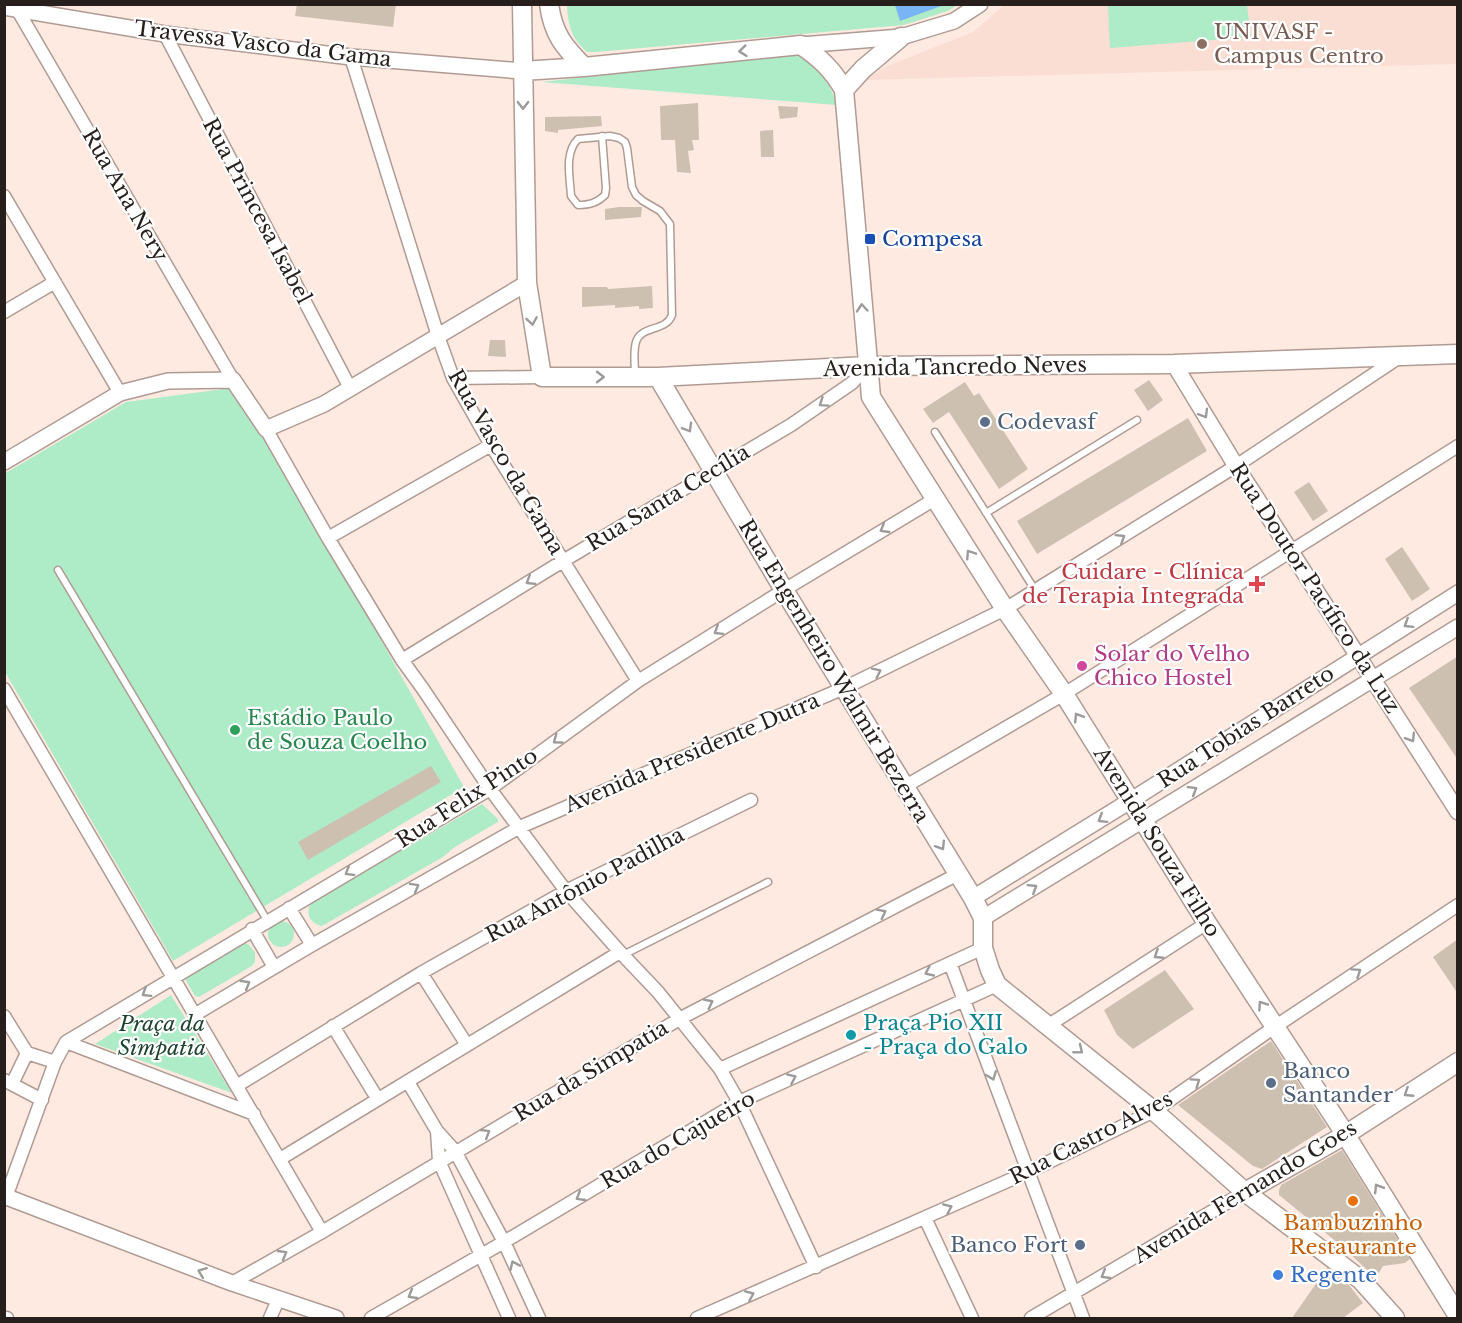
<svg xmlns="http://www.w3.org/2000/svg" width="1462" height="1323" viewBox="0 0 1462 1323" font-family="'Libre Baskerville',serif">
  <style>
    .built { fill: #fbded3 }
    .green { fill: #aeebc7 }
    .water { fill: #79b5f4 }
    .building { fill: #cdc0b1 }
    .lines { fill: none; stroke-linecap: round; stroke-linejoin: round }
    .service-casing { stroke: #af9b93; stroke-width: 9 }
    .minor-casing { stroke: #af9b93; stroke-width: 15 }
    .tertiary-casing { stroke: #af9b93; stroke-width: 18 }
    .secondary-casing { stroke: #af9b93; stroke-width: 21 }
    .service { stroke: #fff; stroke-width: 6 }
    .minor { stroke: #fff; stroke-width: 12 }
    .tertiary { stroke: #fff; stroke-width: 15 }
    .secondary { stroke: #fff; stroke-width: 18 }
    .oneway { stroke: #9d9a99 }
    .education-dot { fill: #8d6e63; stroke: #fff; stroke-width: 2 }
    .transit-dot { fill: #1a4fb4; stroke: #fff; stroke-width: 2 }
    .service-dot { fill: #5c6f8a; stroke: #fff; stroke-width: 2 }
    .health-dot { fill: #e0444e; stroke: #fff; stroke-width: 2 }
    .hotel-dot { fill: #d1479c; stroke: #fff; stroke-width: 2 }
    .leisure-dot { fill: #2e9e5b; stroke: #fff; stroke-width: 2 }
    .culture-dot { fill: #0f9aa8; stroke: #fff; stroke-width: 2 }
    .food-dot { fill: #e8710a; stroke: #fff; stroke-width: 2 }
    .shop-dot { fill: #3f7fe0; stroke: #fff; stroke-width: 2 }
    .labels { text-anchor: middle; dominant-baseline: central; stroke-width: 4.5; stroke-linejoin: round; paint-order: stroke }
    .education-label { font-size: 21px; fill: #785e54; stroke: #fff; text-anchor: start }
    .street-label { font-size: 21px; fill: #261f1c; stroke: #fff }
    .transit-label { font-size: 21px; fill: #164399; stroke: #fff; text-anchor: start }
    .service-label { font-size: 21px; fill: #4e5e75; stroke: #fff; text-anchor: start }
    .health-label { font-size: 21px; fill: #be3a42; stroke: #fff; text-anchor: end }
    .hotel-label { font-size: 21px; fill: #b23c85; stroke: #fff; text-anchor: start }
    .leisure-label { font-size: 21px; fill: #27864d; stroke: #fff; text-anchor: start }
    .culture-label { font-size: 21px; fill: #0d838f; stroke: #fff; text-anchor: start }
    .park-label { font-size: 21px; font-style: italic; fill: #1e4430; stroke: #fff }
    .food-label { font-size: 21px; fill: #c56008; stroke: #fff }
    .shop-label { font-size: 21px; fill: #366cbe; stroke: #fff; text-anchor: start }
  </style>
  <rect width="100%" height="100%" fill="#ffeae2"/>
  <path class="built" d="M1004,5H1457V64L865,80L887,66L973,32Z"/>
  <path class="green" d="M567,5H957L948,11L904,25L596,52H587C571,38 568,25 567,5Z
    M1108,5H1247L1251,37L1110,48Z
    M797,54C817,69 830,80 837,105L541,82Z
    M238,387L464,787L173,961L5,672L4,474L126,402Z
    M482,804L498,819V822L455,847L443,857L322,926C310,923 305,914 311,903Z
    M268 934a13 13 0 1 1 26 0a13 13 0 1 1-26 0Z
    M243,943L248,944L255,952V962L252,966L199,997L195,996L185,979L186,975Z
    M171,995L232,1093L95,1044Z"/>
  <path class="water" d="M895,5V4L944,5L900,21Z"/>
  <path class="building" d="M297,4H396L393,27L295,16Z
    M698,103L699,140H692L694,150L688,151L691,173L677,172L675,140H661L660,106Z
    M778,106L798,107L797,117L780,119Z
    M601,116L602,126L558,130V133L545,131V117Z
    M773,130L774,157H761L760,131Z
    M619,207H642L641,217L605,220V209Z
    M652,286L653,308L639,309V306L615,308V305L582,307V287H607L608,289Z
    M490,340H505L506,357L488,356Z
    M1149,380L1163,400L1148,411L1134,390Z
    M965,382L974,396L979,393L1028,469L999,489L949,412L933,423L923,409Z
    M1188,418L1207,451L1037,554L1017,521Z
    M1309,482L1328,511L1313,521L1294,492Z
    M1402,547L1430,589L1412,601L1385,559Z
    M1458,656V760L1409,688Z
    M431,766L441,782L308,860L298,842Z
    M1458,939V994L1433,957Z
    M1165,970L1194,1009L1133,1049L1117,1035L1104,1010Z
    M1271,1041L1327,1127L1262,1169L1253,1166L1178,1105Z
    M1342,1150L1410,1259L1405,1263L1383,1266L1376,1278L1339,1244L1279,1195V1190L1281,1185Z
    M1327,1268L1349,1285L1363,1303L1343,1318H1292Z"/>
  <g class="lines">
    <g class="service-casing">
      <path id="service" d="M602,136L606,188L605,195C597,203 589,205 578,205L571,196C570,177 564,153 578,139L610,136L619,138L625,142L627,148L632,187L636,195L643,201L660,211L670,224L672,315C666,332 641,325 636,342C633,352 635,364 635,375
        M935,432L1035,590
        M986,513L1137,420
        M58,570L267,920
        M623,955L768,882"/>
    </g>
    <g class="minor-casing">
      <path id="minor" d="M17,9L233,380
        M165,34L350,388
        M351,57L438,336L453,378L491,445L638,681
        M4,196L120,393
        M4,312L55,282
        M453,378L542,377
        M266,429L328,538L402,660L423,689L490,789L566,891L620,952L658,992L720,1069L739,1102L816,1267
        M328,538L491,445
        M402,660L563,561L791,425L852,383L867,366
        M4,689L322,1232
        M904,787L1064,694L1458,446
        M289,908L312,945
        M252,929L274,967
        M950,963L1083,1318
        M421,973L467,1045
        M196,1014L312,945L520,827L844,688L1005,609L1236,466L1401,356
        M4,1016L27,1053
        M1049,1025L1207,923
        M333,1026L377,1098
        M66,1042L254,1114
        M720,1069L983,948
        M4,1080L42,1100
        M408,1082L437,1131L455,1151L504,1242L539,1318
        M12,1084L27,1053L55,1062L66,1042L490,789L638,681L784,590L935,499
        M238,1085L421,973L566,891L751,800
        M437,1131L439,1161L509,1318
        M280,1159L620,952
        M6,1197L55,1062
        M925,1218L972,1318
        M232,1283L322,1232L681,1018L958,874
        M4,1318H7
        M270,1318L278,1300
        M371,1318L504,1242L739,1102L997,985
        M697,1318L1028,1172L1154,1111L1276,1026L1458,905
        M1031,1318L1245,1192"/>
    </g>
    <g class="tertiary-casing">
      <path id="tertiary" d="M4,7L165,34L351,57L522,71
        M801,45L901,37L954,21L980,4
        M1174,364L1236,466L1458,812
        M4,462L120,393L168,381L233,380L266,429L324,404L527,283
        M973,898L1130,801L1458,593
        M983,918L1458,627
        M4,1196L232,1283L336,1318"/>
    </g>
    <g class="secondary-casing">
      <path id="secondary" d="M522,4L527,283L542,377H658L867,366L1174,364L1458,354
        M549,4C553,34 564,47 584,67
        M522,71L584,67L801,45C820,58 833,70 844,90L871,397L1005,609L1064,694L1207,923L1340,1126L1458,1316
        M844,90L863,69L901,37
        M658,377L784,590L973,898L983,918V948L990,970L997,985L1154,1111L1245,1192L1361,1280L1395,1318
        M1245,1192L1345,1135L1458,1062"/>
    </g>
    <use href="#service" class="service"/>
    <use href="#minor" class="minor"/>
    <use href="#tertiary" class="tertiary"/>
    <use href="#secondary" class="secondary"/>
  </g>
  <defs><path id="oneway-chevron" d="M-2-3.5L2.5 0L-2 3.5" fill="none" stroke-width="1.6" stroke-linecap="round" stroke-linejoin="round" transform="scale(1.5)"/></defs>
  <g class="oneway">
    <use href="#oneway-chevron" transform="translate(743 51) rotate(174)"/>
    <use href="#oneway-chevron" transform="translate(523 105) rotate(89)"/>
    <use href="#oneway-chevron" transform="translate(862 308) rotate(-95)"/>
    <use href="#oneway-chevron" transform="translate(532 321) rotate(81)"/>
    <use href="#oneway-chevron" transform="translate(600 377)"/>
    <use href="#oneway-chevron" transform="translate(823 403) rotate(146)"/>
    <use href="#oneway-chevron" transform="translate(1204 414) rotate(59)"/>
    <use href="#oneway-chevron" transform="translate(688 428) rotate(60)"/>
    <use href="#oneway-chevron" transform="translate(884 529) rotate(149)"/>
    <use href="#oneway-chevron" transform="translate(1121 538) rotate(-32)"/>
    <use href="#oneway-chevron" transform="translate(970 554) rotate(-123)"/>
    <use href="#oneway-chevron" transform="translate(530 581) rotate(148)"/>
    <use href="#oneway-chevron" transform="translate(1408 624) rotate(148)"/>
    <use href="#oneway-chevron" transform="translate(718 631) rotate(148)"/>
    <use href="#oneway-chevron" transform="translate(877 672) rotate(-26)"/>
    <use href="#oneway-chevron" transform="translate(1078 717) rotate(-122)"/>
    <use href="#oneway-chevron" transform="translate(1411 738) rotate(58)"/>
    <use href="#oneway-chevron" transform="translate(557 740) rotate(144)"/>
    <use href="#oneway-chevron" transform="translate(1193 790) rotate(-31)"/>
    <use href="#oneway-chevron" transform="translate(1102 819) rotate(148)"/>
    <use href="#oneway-chevron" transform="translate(941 846) rotate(58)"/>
    <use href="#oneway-chevron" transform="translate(349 872) rotate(149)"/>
    <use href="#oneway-chevron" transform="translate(415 887) rotate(-29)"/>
    <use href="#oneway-chevron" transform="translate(1033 888) rotate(-32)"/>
    <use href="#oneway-chevron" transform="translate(882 913) rotate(-27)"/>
    <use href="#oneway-chevron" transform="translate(1158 955) rotate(147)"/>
    <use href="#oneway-chevron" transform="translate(929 972) rotate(155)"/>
    <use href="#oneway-chevron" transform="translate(1357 972) rotate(-34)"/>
    <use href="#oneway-chevron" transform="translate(246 984) rotate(-31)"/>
    <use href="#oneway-chevron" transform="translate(146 993) rotate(148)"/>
    <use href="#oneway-chevron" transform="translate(709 1003) rotate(-27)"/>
    <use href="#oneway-chevron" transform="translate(1262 1005) rotate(-124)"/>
    <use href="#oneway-chevron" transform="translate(1079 1050) rotate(39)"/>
    <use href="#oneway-chevron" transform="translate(992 1076) rotate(69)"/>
    <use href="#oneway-chevron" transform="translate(792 1078) rotate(-24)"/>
    <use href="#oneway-chevron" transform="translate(1196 1082) rotate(-35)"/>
    <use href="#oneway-chevron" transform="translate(1408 1093) rotate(147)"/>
    <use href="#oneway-chevron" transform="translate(486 1133) rotate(-31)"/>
    <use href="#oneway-chevron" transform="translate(1378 1188) rotate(-122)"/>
    <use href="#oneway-chevron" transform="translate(580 1197) rotate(149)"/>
    <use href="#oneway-chevron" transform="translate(948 1208) rotate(-24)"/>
    <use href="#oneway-chevron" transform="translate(283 1254) rotate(-30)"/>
    <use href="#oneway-chevron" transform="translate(514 1265) rotate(-114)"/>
    <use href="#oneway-chevron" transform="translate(202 1272) rotate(-159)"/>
    <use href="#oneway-chevron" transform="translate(1105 1275) rotate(149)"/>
    <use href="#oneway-chevron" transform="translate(412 1295) rotate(150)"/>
    <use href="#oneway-chevron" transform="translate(750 1295) rotate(-23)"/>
  </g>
  <circle class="education-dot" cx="1202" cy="44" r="6"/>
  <rect class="transit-dot" x="864" y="233" width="12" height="12" rx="3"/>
  <g class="service-dot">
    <circle cx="985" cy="422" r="6"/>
    <circle cx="1271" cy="1083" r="6"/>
    <circle cx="1080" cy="1245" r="6"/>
  </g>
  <path class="health-dot" d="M1254 575h6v6h6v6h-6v6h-6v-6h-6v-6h6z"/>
  <circle class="hotel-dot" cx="1082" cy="666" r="6"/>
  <circle class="leisure-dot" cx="235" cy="730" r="6"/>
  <circle class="culture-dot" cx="851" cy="1035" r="6"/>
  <circle class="food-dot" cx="1353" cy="1201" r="6"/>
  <circle class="shop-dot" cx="1278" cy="1275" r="6"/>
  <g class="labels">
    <g class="education-label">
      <text x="1214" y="32">UNIVASF -<tspan x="1214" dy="24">Campus Centro</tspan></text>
    </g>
    <g class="street-label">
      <text transform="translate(263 44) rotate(7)">Travessa Vasco da Gama</text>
      <text transform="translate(125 195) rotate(60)">Rua Ana Nery</text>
      <text transform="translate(257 211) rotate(62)">Rua Princesa Isabel</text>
      <text transform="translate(955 367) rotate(-1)">Avenida Tancredo Neves</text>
      <text transform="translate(506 462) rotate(60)">Rua Vasco da Gama</text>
      <text transform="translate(668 498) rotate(-31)">Rua Santa Cecília</text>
      <text transform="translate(1315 588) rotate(57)">Rua Doutor Pacífico da Luz</text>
      <text transform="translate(834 671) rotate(59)">Rua Engenheiro Walmir Bezerra</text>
      <text transform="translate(1246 727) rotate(-33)">Rua Tobias Barreto</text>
      <text transform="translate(692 753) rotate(-23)">Avenida Presidente Dutra</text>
      <text transform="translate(467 798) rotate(-33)">Rua Felix Pinto</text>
      <text transform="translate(1157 842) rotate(58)">Avenida Souza Filho</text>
      <text transform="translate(585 885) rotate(-28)">Rua Antônio Padilha</text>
      <text transform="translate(591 1071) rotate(-31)">Rua da Simpatia</text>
      <text transform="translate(1091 1138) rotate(-27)">Rua Castro Alves</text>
      <text transform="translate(678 1140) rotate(-30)">Rua do Cajueiro</text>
      <text transform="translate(1245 1192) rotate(-31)">Avenida Fernando Goes</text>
    </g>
    <g class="transit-label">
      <text x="882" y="239">Compesa</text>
    </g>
    <g class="service-label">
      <text x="997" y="422">Codevasf</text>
      <text x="1283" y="1071">Banco<tspan x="1283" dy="24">Santander</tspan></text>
      <text x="1068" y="1245" text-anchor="end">Banco Fort</text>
    </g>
    <g class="health-label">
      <text x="1244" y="572">Cuidare - Clínica<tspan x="1244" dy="24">de Terapia Integrada</tspan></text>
    </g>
    <g class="hotel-label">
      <text x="1094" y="654">Solar do Velho<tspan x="1094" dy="24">Chico Hostel</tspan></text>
    </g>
    <g class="leisure-label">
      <text x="247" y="718">Estádio Paulo<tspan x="247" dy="24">de Souza Coelho</tspan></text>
    </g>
    <g class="culture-label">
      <text x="863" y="1023">Praça Pio XII<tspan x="863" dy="24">- Praça do Galo</tspan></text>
    </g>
    <g class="park-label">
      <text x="162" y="1024">Praça da<tspan x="162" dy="24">Simpatia</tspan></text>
    </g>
    <g class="food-label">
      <text x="1353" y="1223">Bambuzinho<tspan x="1353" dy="24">Restaurante</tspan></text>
    </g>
    <g class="shop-label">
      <text x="1290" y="1275">Regente</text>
    </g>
  </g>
  <rect width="1462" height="1323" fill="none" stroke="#261f1c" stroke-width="12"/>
</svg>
